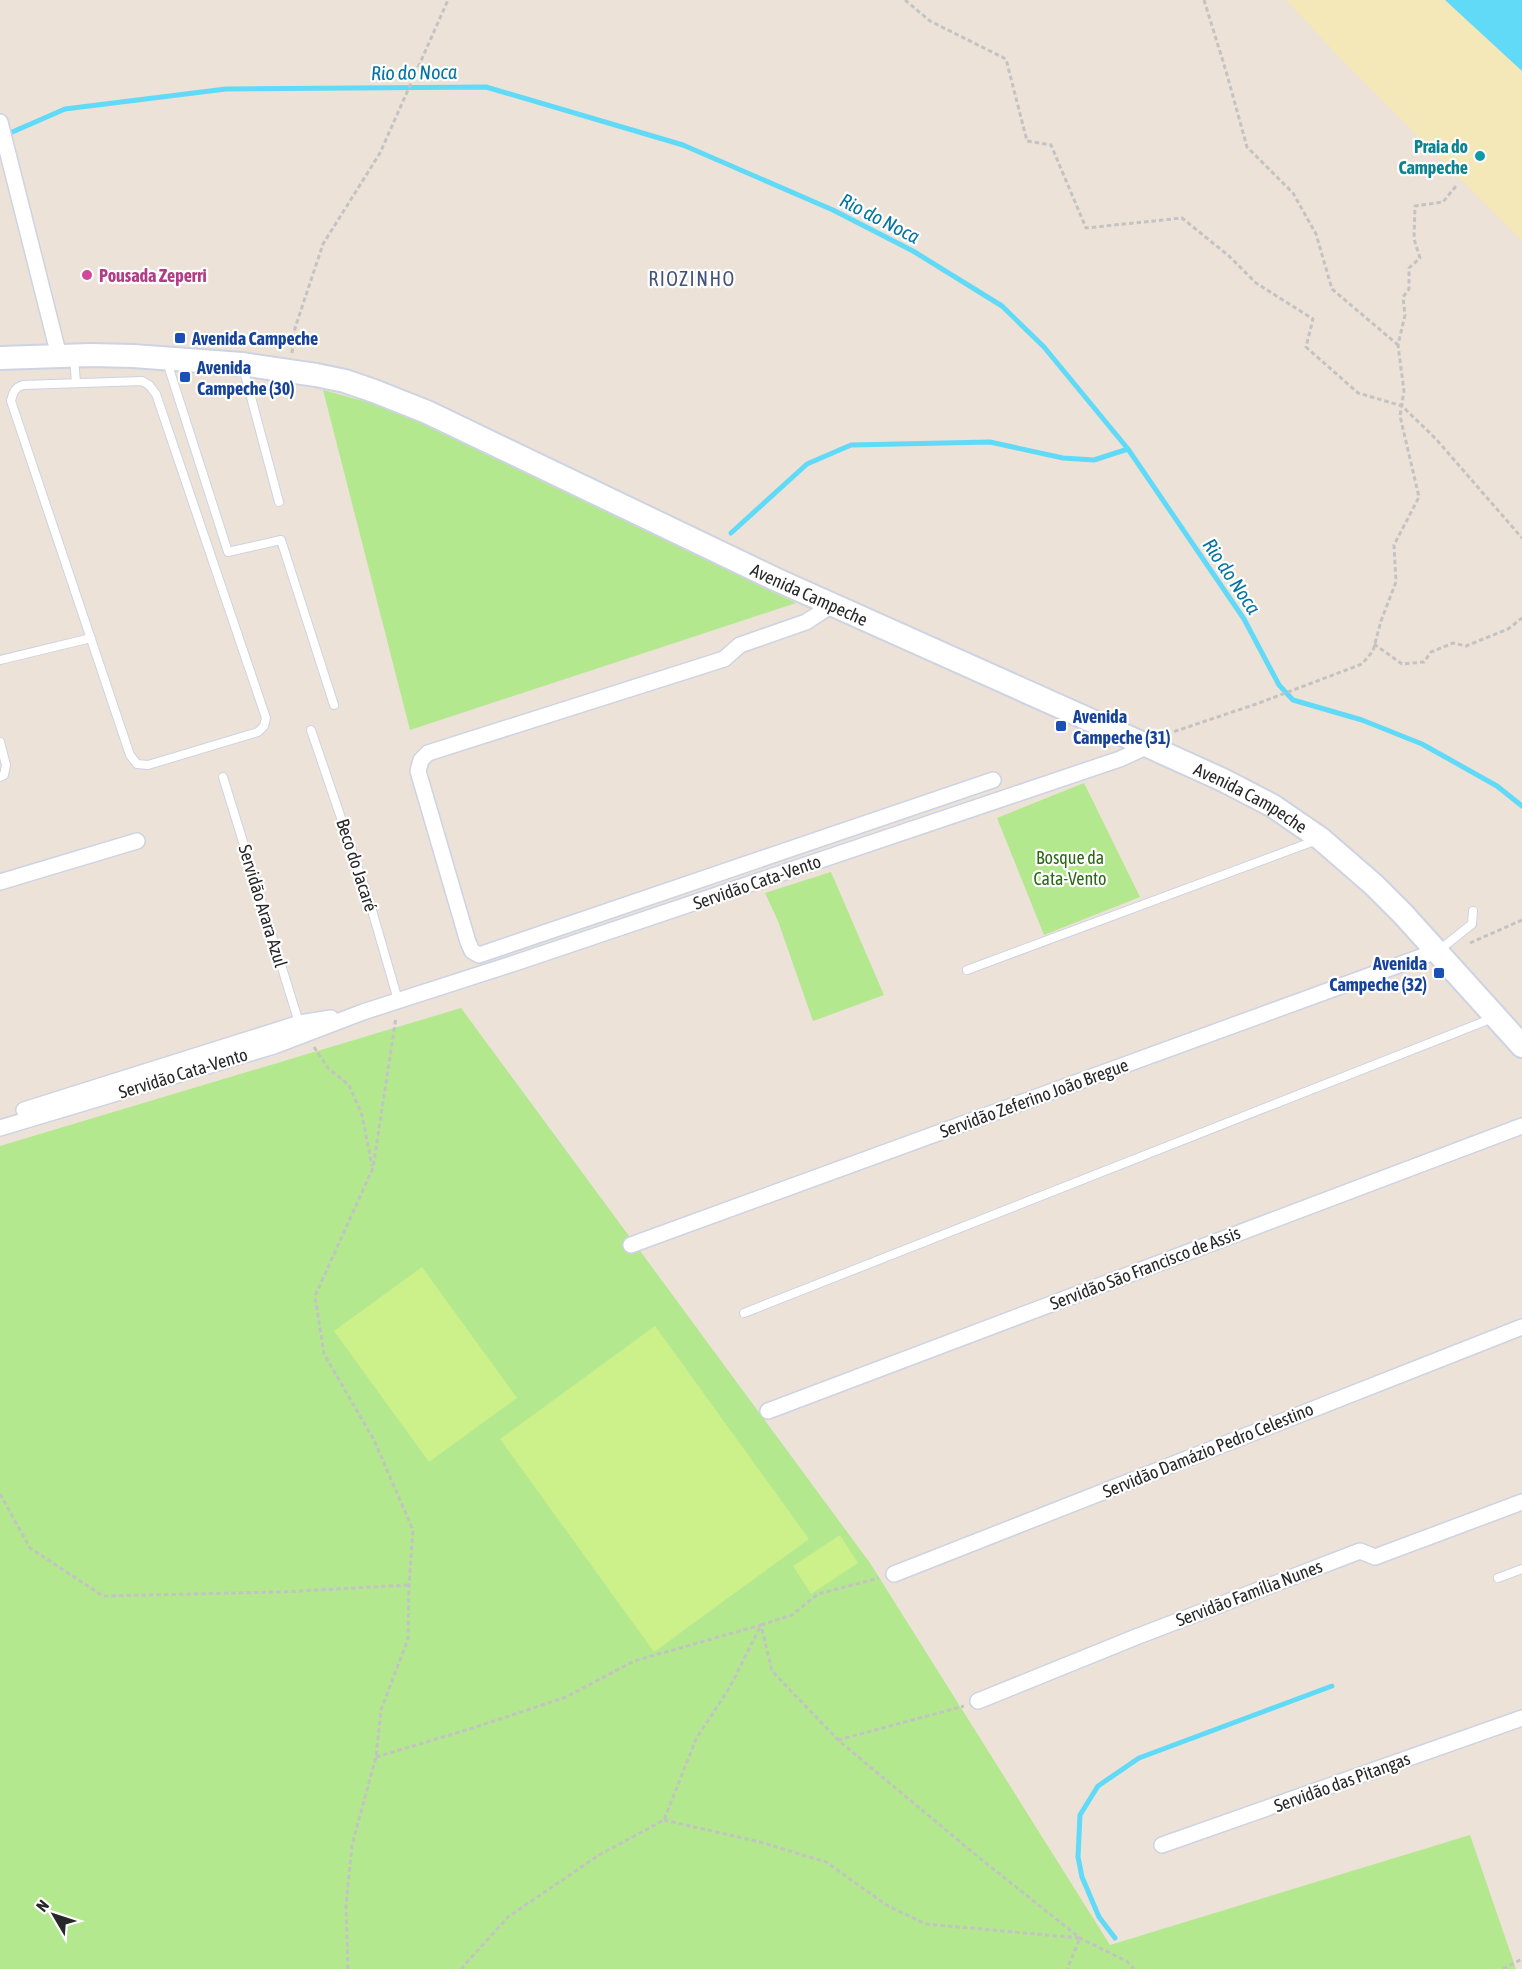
<svg xmlns="http://www.w3.org/2000/svg" width="1522" height="1969" viewBox="0 0 1522 1969" font-family="'Asap Condensed',sans-serif">
  <style>
    .green { fill: #b3e88f }
    .sand { fill: #f4e7b8 }
    .pitch { fill: #ccf08a }
    .water { fill: #61daf8 }
    .lines { fill: none; stroke-linecap: round; stroke-linejoin: round }
    .stream { stroke: #61daf8; stroke-width: 5 }
    .service-casing { stroke: #cdd3e3; stroke-width: 10 }
    .minor-casing { stroke: #cdd3e3; stroke-width: 18 }
    .secondary-casing { stroke: #cdd3e3; stroke-width: 26 }
    .path { stroke: #c3c3c3; stroke-width: 3; stroke-dasharray: 4.5 3; stroke-linecap: butt }
    .service { stroke: #fff; stroke-width: 8 }
    .minor { stroke: #fff; stroke-width: 15 }
    .secondary { stroke: #fff; stroke-width: 22 }
    .culture-dot { fill: #0f9aa8; stroke: #fff; stroke-width: 2 }
    .hotel-dot { fill: #d1479c; stroke: #fff; stroke-width: 2 }
    .transit-dot { fill: #1a4fb4; stroke: #fff; stroke-width: 2 }
    .labels { text-anchor: middle; dominant-baseline: central; stroke-width: 4.5; stroke-linejoin: round; paint-order: stroke }
    .culture-label { font-size: 18px; font-weight: bold; fill: #0d838f; stroke: #fff; text-anchor: end }
    .hotel-label { font-size: 18px; font-weight: bold; fill: #b23c85; stroke: #fff; text-anchor: start }
    .transit-label { font-size: 18px; font-weight: bold; fill: #164399; stroke: #fff; text-anchor: start }
    .street-label { font-size: 18px; fill: #282828; stroke: #fff }
    .park-label { font-size: 18px; fill: #2b6914; stroke: #fff }
    .water-label { font-size: 20px; font-style: italic; fill: #0375a1; stroke: #fff }
    .neighbourhood-label { font-size: 20px; letter-spacing: 1.5px; fill: #45537c; stroke: #fff }
  </style>
  <rect width="100%" height="100%" fill="#ece2d8"/>
  <path class="green" d="M323,390L396,410L796,603L410,730Z
    M1084,783L1140,897L1044,935L997,818Z
    M831,872L884,995L813,1021L778,921L765,893Z
    M461,1008L870,1563L1110,1945L1470,1835L1516,1969H0V1146Z"/>
  <path class="sand" d="M1286,0H1445L1522,71V241L1339,57Z"/>
  <path class="pitch" d="M422,1267L517,1398L429,1462L334,1331Z
    M655,1326L809,1539L654,1652L500,1439Z
    M840,1535L858,1563L811,1594L793,1566Z"/>
  <path class="water" d="M1445,0H1522V71Z"/>
  <g class="lines">
    <path class="stream" d="M10,133L65,109L226,89L486,87L683,145L833,210L913,251L1002,306L1044,347L1128,449L1244,619L1279,685L1293,700L1362,720L1422,744L1497,786L1522,806
      M731,533L807,464L851,445L990,442L1063,458L1094,460L1128,449
      M1115,1938L1099,1917L1082,1877L1078,1857L1080,1815L1098,1786L1139,1758L1332,1686"/>
    <g class="service-casing">
      <path id="service" d="M74,358L76,383
        M167,362L228,552L281,540L334,705
        M243,367L279,502
        M142,381L149,385L156,394L266,718L264,726L258,732L148,765L137,764L130,755L11,401C13,393 14,388 23,385Z
        M0,660L91,638
        M311,730L369,900L398,1000
        M0,742L6,765L4,775L0,777
        M223,777L300,1026
        M1438,951L1472,924L1473,911
        M967,970L1317,840
        M744,1313L1493,1018
        M1498,1578L1522,1569"/>
    </g>
    <g class="minor-casing">
      <path id="minor" d="M0,122L59,356
        M832,605L806,622L740,645L724,659L428,753L421,760L418,771L468,942L472,951L479,955L993,780
        M0,882L137,841
        M24,1110L300,1023L331,1018
        M0,1128L274,1046L363,1012L518,962L1120,759L1148,746
        M631,1245L1437,951
        M768,1411L1522,1126
        M894,1574L1522,1327
        M978,1701L1136,1637L1360,1551L1375,1557L1522,1502
        M1162,1845L1522,1718"/>
    </g>
    <g class="secondary-casing">
      <g id="secondary">
        <path id="s1" d="M0,358L91,355L133,356L242,364L316,375L345,381L374,391L427,412L775,579L1148,746L1223,780L1273,806L1321,839L1374,885L1403,914L1522,1046"/>
      </g>
    </g>
    <path class="path" d="M905,0L930,21L1006,59L1027,141L1051,145L1086,228L1182,218L1229,256L1256,283L1313,319L1306,347L1358,393L1402,406L1436,439L1522,538
      M1204,0L1226,71L1247,147L1293,193L1316,234L1332,289L1398,345
      M292,353L295,328L323,244L380,153L448,0
      M1374,644L1402,664L1424,662L1431,652L1453,643L1466,646L1508,629L1522,618
      M1167,734L1259,703L1362,664L1373,651L1381,621L1396,582L1394,545L1419,497L1400,416L1404,391L1398,345L1405,315L1403,297L1409,289V268L1420,258L1414,239L1415,206L1443,202L1456,186
      M1470,943L1522,920
      M314,1047L328,1068L349,1085L362,1115L372,1166
      M0,1494L30,1548L103,1596L281,1592L409,1585
      M838,1740L964,1706
      M376,1757L473,1728L566,1697L634,1661L761,1625L772,1671L838,1740L977,1856L1080,1938L1128,1962L1134,1969
      M664,1820L760,1842L826,1862L888,1906L926,1924L1080,1938L1067,1969
      M348,1969L346,1906L352,1845L376,1757L381,1710L408,1639L409,1585L413,1530L374,1440L324,1354L315,1296L373,1168L396,1017
      M461,1969L508,1917L599,1855L664,1820L696,1739L730,1687L761,1625L792,1615L818,1594L879,1578
      M1503,1969L1522,1959"/>
    <use href="#service" class="service"/>
    <use href="#minor" class="minor"/>
    <use href="#secondary" class="secondary"/>
  </g>
  <circle class="culture-dot" cx="1480" cy="156" r="6"/>
  <circle class="hotel-dot" cx="87" cy="275" r="6"/>
  <g class="transit-dot">
    <rect x="174" y="332" width="12" height="12" rx="3"/>
    <rect x="179" y="371" width="12" height="12" rx="3"/>
    <rect x="1055" y="720" width="12" height="12" rx="3"/>
    <rect x="1433" y="967" width="12" height="12" rx="3"/>
  </g>
  <g class="labels">
    <g class="culture-label">
      <text x="1468" y="146">Praia do<tspan x="1468" dy="21">Campeche</tspan></text>
    </g>
    <g class="hotel-label">
      <text x="99" y="275">Pousada Zeperri</text>
    </g>
    <g class="transit-label">
      <text x="192" y="338">Avenida Campeche</text>
      <text x="197" y="367">Avenida<tspan x="197" dy="21">Campeche (30)</tspan></text>
      <text x="1073" y="716">Avenida<tspan x="1073" dy="21">Campeche (31)</tspan></text>
      <text x="1427" y="963" text-anchor="end">Avenida<tspan x="1427" dy="21">Campeche (32)</tspan></text>
    </g>
    <g class="street-label">
      <text stroke="none"><textPath href="#s1" startOffset="858">Avenida Campeche</textPath></text>
      <text stroke="none"><textPath href="#s1" startOffset="1344">Avenida Campeche</textPath></text>
      <text transform="translate(357 865) rotate(72)">Beco do Jacaré</text>
      <text transform="translate(757 882) rotate(-19)">Servidão Cata-Vento</text>
      <text transform="translate(263 906) rotate(73)">Servidão Arara Azul</text>
      <text transform="translate(183 1073) rotate(-17)">Servidão Cata-Vento</text>
      <text transform="translate(1034 1098) rotate(-20)">Servidão Zeferino João Bregue</text>
      <text transform="translate(1145 1268) rotate(-21)">Servidão São Francisco de Assis</text>
      <text transform="translate(1208 1450) rotate(-22)">Servidão Damázio Pedro Celestino</text>
      <text transform="translate(1249 1593) rotate(-21)">Servidão Família Nunes</text>
      <text transform="translate(1342 1782) rotate(-20)">Servidão das Pitangas</text>
    </g>
    <g class="park-label">
      <text x="1070" y="857">Bosque da<tspan x="1070" dy="21">Cata-Vento</tspan></text>
    </g>
    <g class="water-label">
      <text transform="translate(414 72) rotate(-1)">Rio do Noca</text>
      <text transform="translate(880 218) rotate(27)">Rio do Noca</text>
      <text transform="translate(1232 576) rotate(56)">Rio do Noca</text>
    </g>
    <g class="neighbourhood-label">
      <text x="692" y="278">RIOZINHO</text>
    </g>
  </g>
  <g transform="translate(54 1915) rotate(309)" stroke="#ffffff" stroke-width="4.5" paint-order="stroke">
  <path d="M0-4.5L10 22L0 15L-10 22Z" fill="#282828"/>
  <text y="-9" font-size="16" font-weight="bold" text-anchor="middle" fill="#282828">N</text>
  </g>
</svg>
